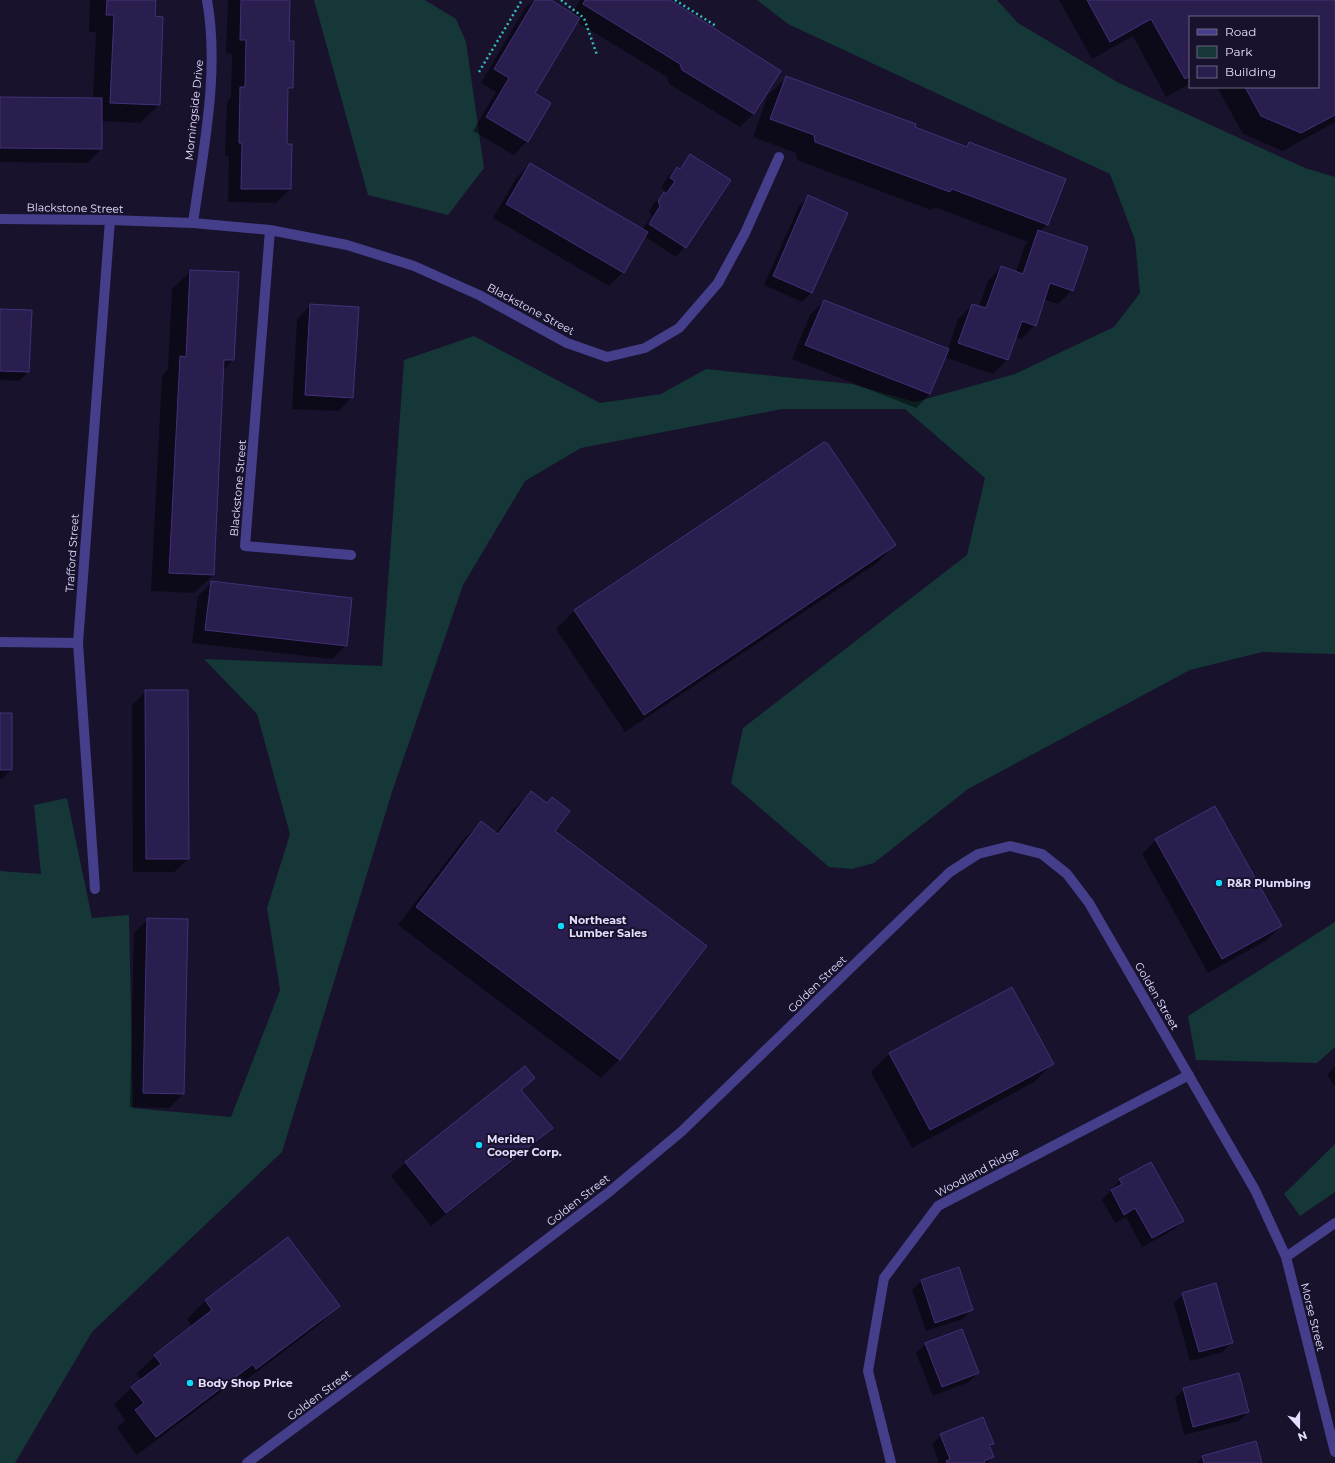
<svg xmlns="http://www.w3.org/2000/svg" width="1335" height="1463" viewBox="0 0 1335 1463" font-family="Montserrat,sans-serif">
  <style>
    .green { fill: #153737 }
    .shadow { fill: #0007 }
    .building { fill: #2a1e4e; stroke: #423179 }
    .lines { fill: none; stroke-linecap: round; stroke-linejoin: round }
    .path { stroke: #33bebb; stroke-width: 2.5; stroke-dasharray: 2 3; stroke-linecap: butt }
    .minor { stroke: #443e8b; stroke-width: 10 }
    .poi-dot { fill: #0edafc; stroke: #18122d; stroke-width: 1.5 }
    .labels { text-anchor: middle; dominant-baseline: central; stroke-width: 4; stroke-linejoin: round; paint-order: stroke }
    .street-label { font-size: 11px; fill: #e4dfff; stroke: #18122d }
    .poi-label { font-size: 11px; font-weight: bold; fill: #e4dfff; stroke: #18122d; text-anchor: start }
  </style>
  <rect width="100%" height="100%" fill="#18122d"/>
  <path class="green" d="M314,0H425L456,19L466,42L484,168L448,215L368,195Z
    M757,0H997L1018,23L1119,83L1305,168L1335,177V654L1262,652L1190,670L968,789L874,863L852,869L829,867L731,783L743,728L967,555L985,478L905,409H782L581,448L525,481L463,585L392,792L282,1152L92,1332L15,1463H0V871L41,874L34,805L67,798L92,918L129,915L133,1108L231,1117L280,990L267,908L290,834L257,714L204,659L382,666L404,360L474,336L600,403L661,394L706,369L852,384L915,402L1015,374L1114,327L1140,293L1135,240L1110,174L788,24Z
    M1335,922V1047L1317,1063L1196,1060L1188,1016Z
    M1335,1144V1192L1300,1216L1284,1194Z"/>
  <path class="shadow" d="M90,0H155L154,17L159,105L140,123L101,121V149L87,163L0,162V98L93,99L96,32H89Z
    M228,0H289L288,42L292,87L287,92L286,145H291L290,189L276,203L228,202L229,157L225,156L227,102L231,97L232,54L226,53Z
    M534,0H549L572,14L580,0H667L753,114L740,127L669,84L667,77L577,22L534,93L527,141L514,155L473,131L496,92L481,83L525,8Z
    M1059,0H1335V122L1283,151L1243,134L1217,87H1318V17H1190V84L1166,97L1133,36L1092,59Z
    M787,77L965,147L969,143L1047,224L1039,232L1072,290L1058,304L1043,299L1035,325L1021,339L1015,337L1007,360L993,374L944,357L930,394L916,408L792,359L810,315L824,301L948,350L958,319L972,305L979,307L988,281L1001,267L1016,272L1025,245L1028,242L934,207L931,210L797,160L796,153L753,137L768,95Z
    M690,155L729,180L685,247L676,257L644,236L623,272L609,286L493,218L516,178L530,164L642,230L652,216L649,211L655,202L666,191L661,188L668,177L677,168L678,169Z
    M809,196L812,292L802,302L764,285L799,206Z
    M191,271L233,360L223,370L213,575L194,593L151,591L162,376L168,369L172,289Z
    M311,305L352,397L339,411L292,409L297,319Z
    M0,310L28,372L19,381L0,380Z
    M824,443L895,544L877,563L625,732L556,629L574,611Z
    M212,582L346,645L332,659L192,643L198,596Z
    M146,691L188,859L174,872H133L132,705Z
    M0,714L11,770L2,779H0Z
    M531,792L546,804L552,798L553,831L706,946L619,1060L601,1078L398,925L463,840L481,822L496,833L513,810Z
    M1156,840L1281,926L1267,940L1208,973L1142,854Z
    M148,919L183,1094L169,1108L130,1107L134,933Z
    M889,1054L1052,1064L1034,1082L912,1148L871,1072Z
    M1335,1066V1087L1327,1075Z
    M525,1067L534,1078L521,1091L551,1128L538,1142L431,1226L391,1176L405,1163Z
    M1120,1180L1183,1221L1173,1230L1142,1247L1126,1217L1115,1223L1102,1200Z
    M288,1239L338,1305L320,1324L238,1386L234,1382L137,1455L117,1428L125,1420L114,1405L132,1387L142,1380L136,1374L155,1356L192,1327L187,1319L205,1301Z
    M958,1269L972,1309L963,1319L926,1331L912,1290L921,1281Z
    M1183,1294L1232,1342L1223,1352L1190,1361L1174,1303Z
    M926,1344L978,1373L969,1382L933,1396L916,1353Z
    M1184,1389L1248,1412L1239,1421L1184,1435L1175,1398Z
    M941,1435L992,1443L989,1447L993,1457L987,1463H939L932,1444Z
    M1202,1457L1261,1463H1197Z"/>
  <path class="building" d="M107,0H156L155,16L163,17L160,105L110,103L114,15H106Z
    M241,0H290L289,41H294L293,88H288L287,144H292L291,189H241L242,143H239L240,87H245L246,40H240Z
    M535,0H551L580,18L535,93L551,103L528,142L486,117L509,78L494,69Z
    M585,0H670L781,71L754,114L682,70L680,64L583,4Z
    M1087,0H1335V115L1301,133L1261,116L1245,87H1318V17H1190V76L1185,79L1151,19L1110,42Z
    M786,76L916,124L915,127L967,147L969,142L1066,179L1048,225L952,189L950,192L815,142L814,135L770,119Z
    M0,97L102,98V149L0,148Z
    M690,154L731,180L686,248L649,224L660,206L658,201L664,192L666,194L675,181L670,178L677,167L680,169Z
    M530,163L648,232L624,273L506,204Z
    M808,195L848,213L812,293L773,276Z
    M1038,230L1088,247L1073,291L1050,283L1036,326L1022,321L1008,360L958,343L972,304L986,308L1001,266L1023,274Z
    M190,270L239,272L234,360H224L214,575L169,573L180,356L186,357Z
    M824,300L949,349L930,394L805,345Z
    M310,304L359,307L353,398L305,395Z
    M0,309L32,310L29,372L0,371Z
    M824,442L828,444L896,545L644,715L574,610Z
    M211,581L352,598L347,646L205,630Z
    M145,690H188L189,859H146Z
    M0,713H12V770H0Z
    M531,791L547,803L552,797L570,811L555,831L707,946L620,1060L416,907L481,821L498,834Z
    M1215,806L1282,926L1222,959L1155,839Z
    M147,918L188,919L184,1094L143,1093Z
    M1012,987L1054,1064L930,1130L889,1053Z
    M525,1066L535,1078L521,1090L553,1128L446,1213L405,1162Z
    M1151,1162L1184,1221L1152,1238L1135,1208L1124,1215L1111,1190L1122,1184L1119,1179Z
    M288,1237L340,1306L256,1369L253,1364L156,1437L135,1410L144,1403L131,1387L161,1364L154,1355L212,1310L205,1300Z
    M959,1267L973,1310L935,1323L921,1280Z
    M1216,1283L1233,1343L1199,1352L1182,1293Z
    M962,1329L979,1373L942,1387L925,1343Z
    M1239,1373L1249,1412L1193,1427L1183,1388Z
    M983,1417L994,1444L989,1445L994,1457L984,1461L985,1463H947L946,1461L950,1459L940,1434Z
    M1256,1441L1262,1463H1204L1202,1456Z"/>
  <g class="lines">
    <path class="path" d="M561,0L584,18L597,55
      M675,0L716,26
      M479,72L522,0"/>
    <path class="minor" d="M0,219L110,220L193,223L270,230L347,245L414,266L479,295L567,343L607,357L645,348L679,328L718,283L745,233L779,157
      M193,223C203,151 220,72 207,0
      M270,230L245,546L351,555
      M0,642L78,643
      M95,889L78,643L110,220
      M1286,1257L1335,1223
      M247,1463L471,1297L609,1192L681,1132L950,872L978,854L1010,846L1042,854L1067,874L1089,903L1255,1190L1286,1257L1335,1452
      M891,1463L868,1371L884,1278L938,1206L1189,1075"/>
  </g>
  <g class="poi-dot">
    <circle cx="1219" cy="883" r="4"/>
    <circle cx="561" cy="926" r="4"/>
    <circle cx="479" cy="1145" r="4"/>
    <circle cx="190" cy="1383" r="4"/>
  </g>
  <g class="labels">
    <g class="street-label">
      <text transform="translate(194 110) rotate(-84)">Morningside Drive</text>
      <text transform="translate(75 208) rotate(1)">Blackstone Street</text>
      <text transform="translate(531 309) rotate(28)">Blackstone Street</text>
      <text transform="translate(238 488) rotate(-85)">Blackstone Street</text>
      <text transform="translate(72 553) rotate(-86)">Trafford Street</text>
      <text transform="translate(817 984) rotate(-44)">Golden Street</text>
      <text transform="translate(1157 996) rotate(60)">Golden Street</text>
      <text transform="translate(977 1172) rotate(-28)">Woodland Ridge</text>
      <text transform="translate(578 1200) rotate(-38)">Golden Street</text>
      <text transform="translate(1313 1317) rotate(76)">Morse Street</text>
      <text transform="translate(319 1395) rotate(-37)">Golden Street</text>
    </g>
    <g class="poi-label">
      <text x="1227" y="883">R&amp;R Plumbing</text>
      <text x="569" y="920">Northeast<tspan x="569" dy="13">Lumber Sales</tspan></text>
      <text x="487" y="1139">Meriden<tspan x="487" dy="13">Cooper Corp.</tspan></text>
      <text x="198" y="1383">Body Shop Price</text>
    </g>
  </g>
  <rect x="1189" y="16" width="130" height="72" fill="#18122d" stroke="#6a6481"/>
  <rect x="1197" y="29" width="20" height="6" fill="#443e8b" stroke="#6a6481"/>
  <text x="1225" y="36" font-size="12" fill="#e4dfff">Road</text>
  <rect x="1197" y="46" width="20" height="12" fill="#153737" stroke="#6a6481"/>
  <text x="1225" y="56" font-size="12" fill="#e4dfff">Park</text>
  <rect x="1197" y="66" width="20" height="12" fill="#2a1e4e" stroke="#6a6481"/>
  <text x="1225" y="76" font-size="12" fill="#e4dfff">Building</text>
  <g transform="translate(1299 1427) rotate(159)" stroke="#18122d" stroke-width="3" paint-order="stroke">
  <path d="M0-3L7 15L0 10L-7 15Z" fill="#e4dfff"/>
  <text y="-6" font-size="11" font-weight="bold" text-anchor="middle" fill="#e4dfff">N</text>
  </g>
</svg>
